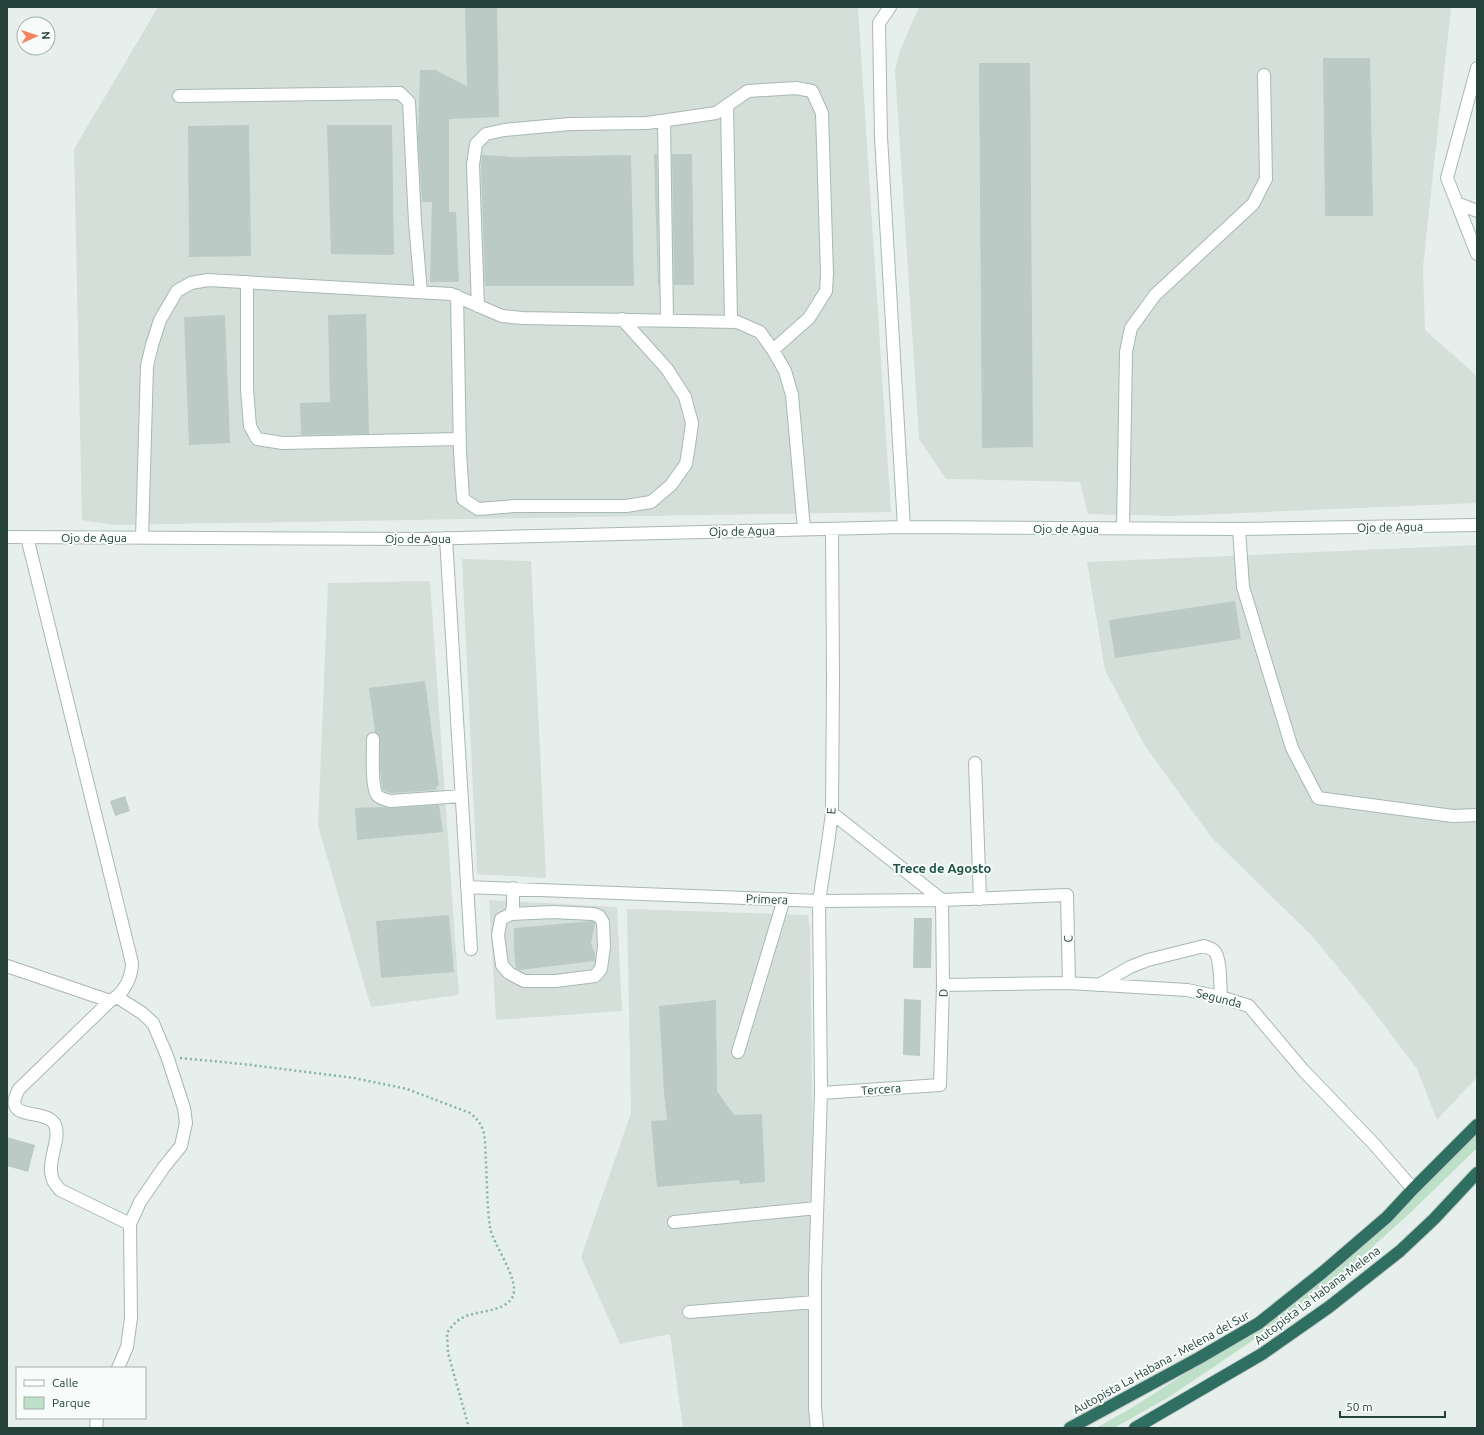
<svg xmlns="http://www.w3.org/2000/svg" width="1484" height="1435" viewBox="0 0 1484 1435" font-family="Ubuntu,sans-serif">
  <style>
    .built { fill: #d4dfda }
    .green { fill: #bfe0c8 }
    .building { fill: #bbcac4 }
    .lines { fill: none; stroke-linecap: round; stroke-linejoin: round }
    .minor-casing { stroke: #a8b8b2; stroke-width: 14 }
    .highway-casing { stroke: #c2cac8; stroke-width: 14 }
    .path { stroke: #86b3a5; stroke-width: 2.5; stroke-dasharray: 2 3; stroke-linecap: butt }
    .minor { stroke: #fff; stroke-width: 12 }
    .highway { stroke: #2f6f62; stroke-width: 12 }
    .labels { text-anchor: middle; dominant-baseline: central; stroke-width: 4; stroke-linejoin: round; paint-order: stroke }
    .street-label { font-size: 12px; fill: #24423a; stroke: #f7fbf9 }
    .neighbourhood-label { font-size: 13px; font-weight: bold; fill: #1f5548; stroke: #f7fbf9 }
  </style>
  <rect width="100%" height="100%" fill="#e6efeb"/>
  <path class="built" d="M158,7H858L891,512L114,525L82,520L74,149Z
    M919,7H1440L1451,8L1423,267L1425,330L1477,376V503L1171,516L1088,514L1080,482L946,479L919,439L895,71L900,50Z
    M1477,545V1077L1437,1120L1417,1069L1369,1005L1312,936L1212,838L1145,746L1105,670L1087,562Z
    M462,559L531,561L546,878L477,874Z
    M430,581L459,995L371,1007L318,826L328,583Z
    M489,900L617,907L622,1011L496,1020Z
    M627,909L808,915L810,930L815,1302L812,1428H683L670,1334L620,1344L581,1257L631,1113Z"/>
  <path class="green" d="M1477,1133V1148L1409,1214L1359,1259L1301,1308L1169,1397L1114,1428H1096L1133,1407L1238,1340L1330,1272L1418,1193Z"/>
  <path class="building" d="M465,7H497L499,117L449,119V212H456L459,282H430L432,202H422L418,139L420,70H435L467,86Z
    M1323,58H1370L1373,216H1325Z
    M979,63H1030L1033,447L982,448Z
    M249,125L251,256L189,257L188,126Z
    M327,125H392L394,255L331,254Z
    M654,154H657L659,286H658Z
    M672,154H692L694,285H674Z
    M482,155L512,157L631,155L634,286H485L481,165Z
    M366,314L369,434L301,435L300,403L330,402L328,315Z
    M225,315L230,443L189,445L184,317Z
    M1235,601L1241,639L1115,658L1109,620Z
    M425,681L439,786H436L437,790L392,793L386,792L382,789L380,768V739L379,735L375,732L369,688Z
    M125,796L130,811L115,816L110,801Z
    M439,805L443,832L357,840L355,808L382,807L392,808Z
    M449,915L454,972L381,978L376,921Z
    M914,918H932L931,968H913Z
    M592,921L595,923L591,943L595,955V961L519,970L516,968L514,950V928Z
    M904,999L921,1000L920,1056L903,1055Z
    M716,1000L717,1091L734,1115L762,1114L765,1182L740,1184L739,1180L657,1187L651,1121L667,1120L664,1093L659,1006Z
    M7,1137L35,1145L28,1172L7,1166Z"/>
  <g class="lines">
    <g class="minor-casing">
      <path id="minor" d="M890,7L879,23L881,137L904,527
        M1477,68L1447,178L1477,254
        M179,96L400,93L409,102L415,222L421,292
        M727,106L731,321
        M664,121L667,320
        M1457,203L1477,211
        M247,282V389L250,426L257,439L283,443L459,439
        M457,296L460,451L463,499L478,509L515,506H626L651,502L671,485L686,464L689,445L692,423L685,397L667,369L622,319
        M478,306L473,165L476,144L486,134L504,130L570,124L647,123L716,113L748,91L796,88L812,91L822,113L827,274L826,291L809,318L773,350
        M1123,528L1126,352L1131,328L1155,295L1253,204L1266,179L1264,75
        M1239,529L1243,587L1263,653L1292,748L1318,798L1453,816L1477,815
        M7,537L420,539L904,527L1239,529L1477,525
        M27,537L132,963C132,977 124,994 110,1001L19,1089C1,1122 43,1108 54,1123C63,1137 45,1162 53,1180C54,1183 58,1187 60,1190L130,1224
        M142,538L147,366L152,345L160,320L177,291L191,283L208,280L451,294L502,316L522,318L737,322L760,332L773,350L785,371L792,395L804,529
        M446,538L471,949
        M373,739C373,750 371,787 377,795C380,799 387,800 391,801L462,796
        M975,763L980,899
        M832,813L942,900
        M467,887L819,901L942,900L1067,895L1069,983
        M511,914L553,912L593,914L599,916L603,922L604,947L601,969L595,976L556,981H524L509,973L502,965L498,935L501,919L511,914L513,907V888
        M7,966L110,1001
        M943,985L1069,983L1187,990L1221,997L1249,1006L1303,1070L1374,1144L1413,1189
        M1099,985L1130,967L1148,960L1204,946C1208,948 1212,948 1215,952C1221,960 1220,986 1221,997
        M117,997L142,1013L153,1023L167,1056L184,1108L186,1123L181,1146L164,1167L140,1202L130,1224L131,1318L127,1347L118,1368
        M738,1052L784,899
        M821,1093L940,1085L943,985L942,900
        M674,1222L817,1208
        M689,1312L815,1302
        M96,1428L97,1418
        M817,1428L815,1408V1278L821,1093L819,901L828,843L832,813L833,677L832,529"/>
    </g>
    <g class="highway-casing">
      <path id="highway" d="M1070,1428L1199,1358L1259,1323L1323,1272L1387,1217L1413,1189L1477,1125
        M1135,1428L1262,1354L1329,1307L1400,1251L1434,1219L1477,1173"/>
    </g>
    <path class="path" d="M180,1058L243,1064L354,1078L407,1089L470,1113C476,1118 480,1122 483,1130C486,1140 485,1152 486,1163C487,1184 487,1206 490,1227C492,1244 522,1281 512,1298C502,1313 476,1310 462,1318C456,1321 451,1327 447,1333L448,1353L469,1428"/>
    <use href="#minor" class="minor"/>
    <use href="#highway" class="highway"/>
  </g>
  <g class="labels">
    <g class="street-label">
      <text transform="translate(1390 527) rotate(-1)">Ojo de Agua</text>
      <text x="1066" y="528">Ojo de Agua</text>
      <text transform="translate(742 531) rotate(-1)">Ojo de Agua</text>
      <text x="94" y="537">Ojo de Agua</text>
      <text x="418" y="538">Ojo de Agua</text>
      <text transform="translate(831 811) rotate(-87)">E</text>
      <text transform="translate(767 899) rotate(2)">Primera</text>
      <text transform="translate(1068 939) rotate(-91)">C</text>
      <text transform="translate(943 993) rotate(-89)">D</text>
      <text transform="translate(1219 998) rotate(14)">Segunda</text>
      <text transform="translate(881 1089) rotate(-4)">Tercera</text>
      <text transform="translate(1317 1295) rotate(-37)">Autopista La Habana-Melena</text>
      <text transform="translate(1161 1362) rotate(-29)">Autopista La Habana - Melena del Sur</text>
    </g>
    <g class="neighbourhood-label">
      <text x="942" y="868">Trece de Agosto</text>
    </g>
  </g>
  <rect width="1484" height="1435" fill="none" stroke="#24423a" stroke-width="16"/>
  <rect x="16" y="1367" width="130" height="52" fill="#f7fbf9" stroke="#a3b1ad"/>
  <rect x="24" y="1380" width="20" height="6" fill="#ffffff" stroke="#a3b1ad"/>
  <text x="52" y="1387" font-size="12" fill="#24423a">Calle</text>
  <rect x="24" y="1397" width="20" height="12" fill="#bfe0c8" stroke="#a3b1ad"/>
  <text x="52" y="1407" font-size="12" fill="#24423a">Parque</text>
  <g transform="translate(36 36) rotate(87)"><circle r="19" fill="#f7fbf9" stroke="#a3b1ad"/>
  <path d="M0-3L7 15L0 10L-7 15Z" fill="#f4845f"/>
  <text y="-6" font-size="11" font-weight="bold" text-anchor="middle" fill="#24423a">N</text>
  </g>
  <path d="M1340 1411v6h105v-6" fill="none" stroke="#24423a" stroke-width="2"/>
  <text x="1346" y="1411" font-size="12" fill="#24423a" stroke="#f7fbf9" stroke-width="3" paint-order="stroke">50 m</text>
</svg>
